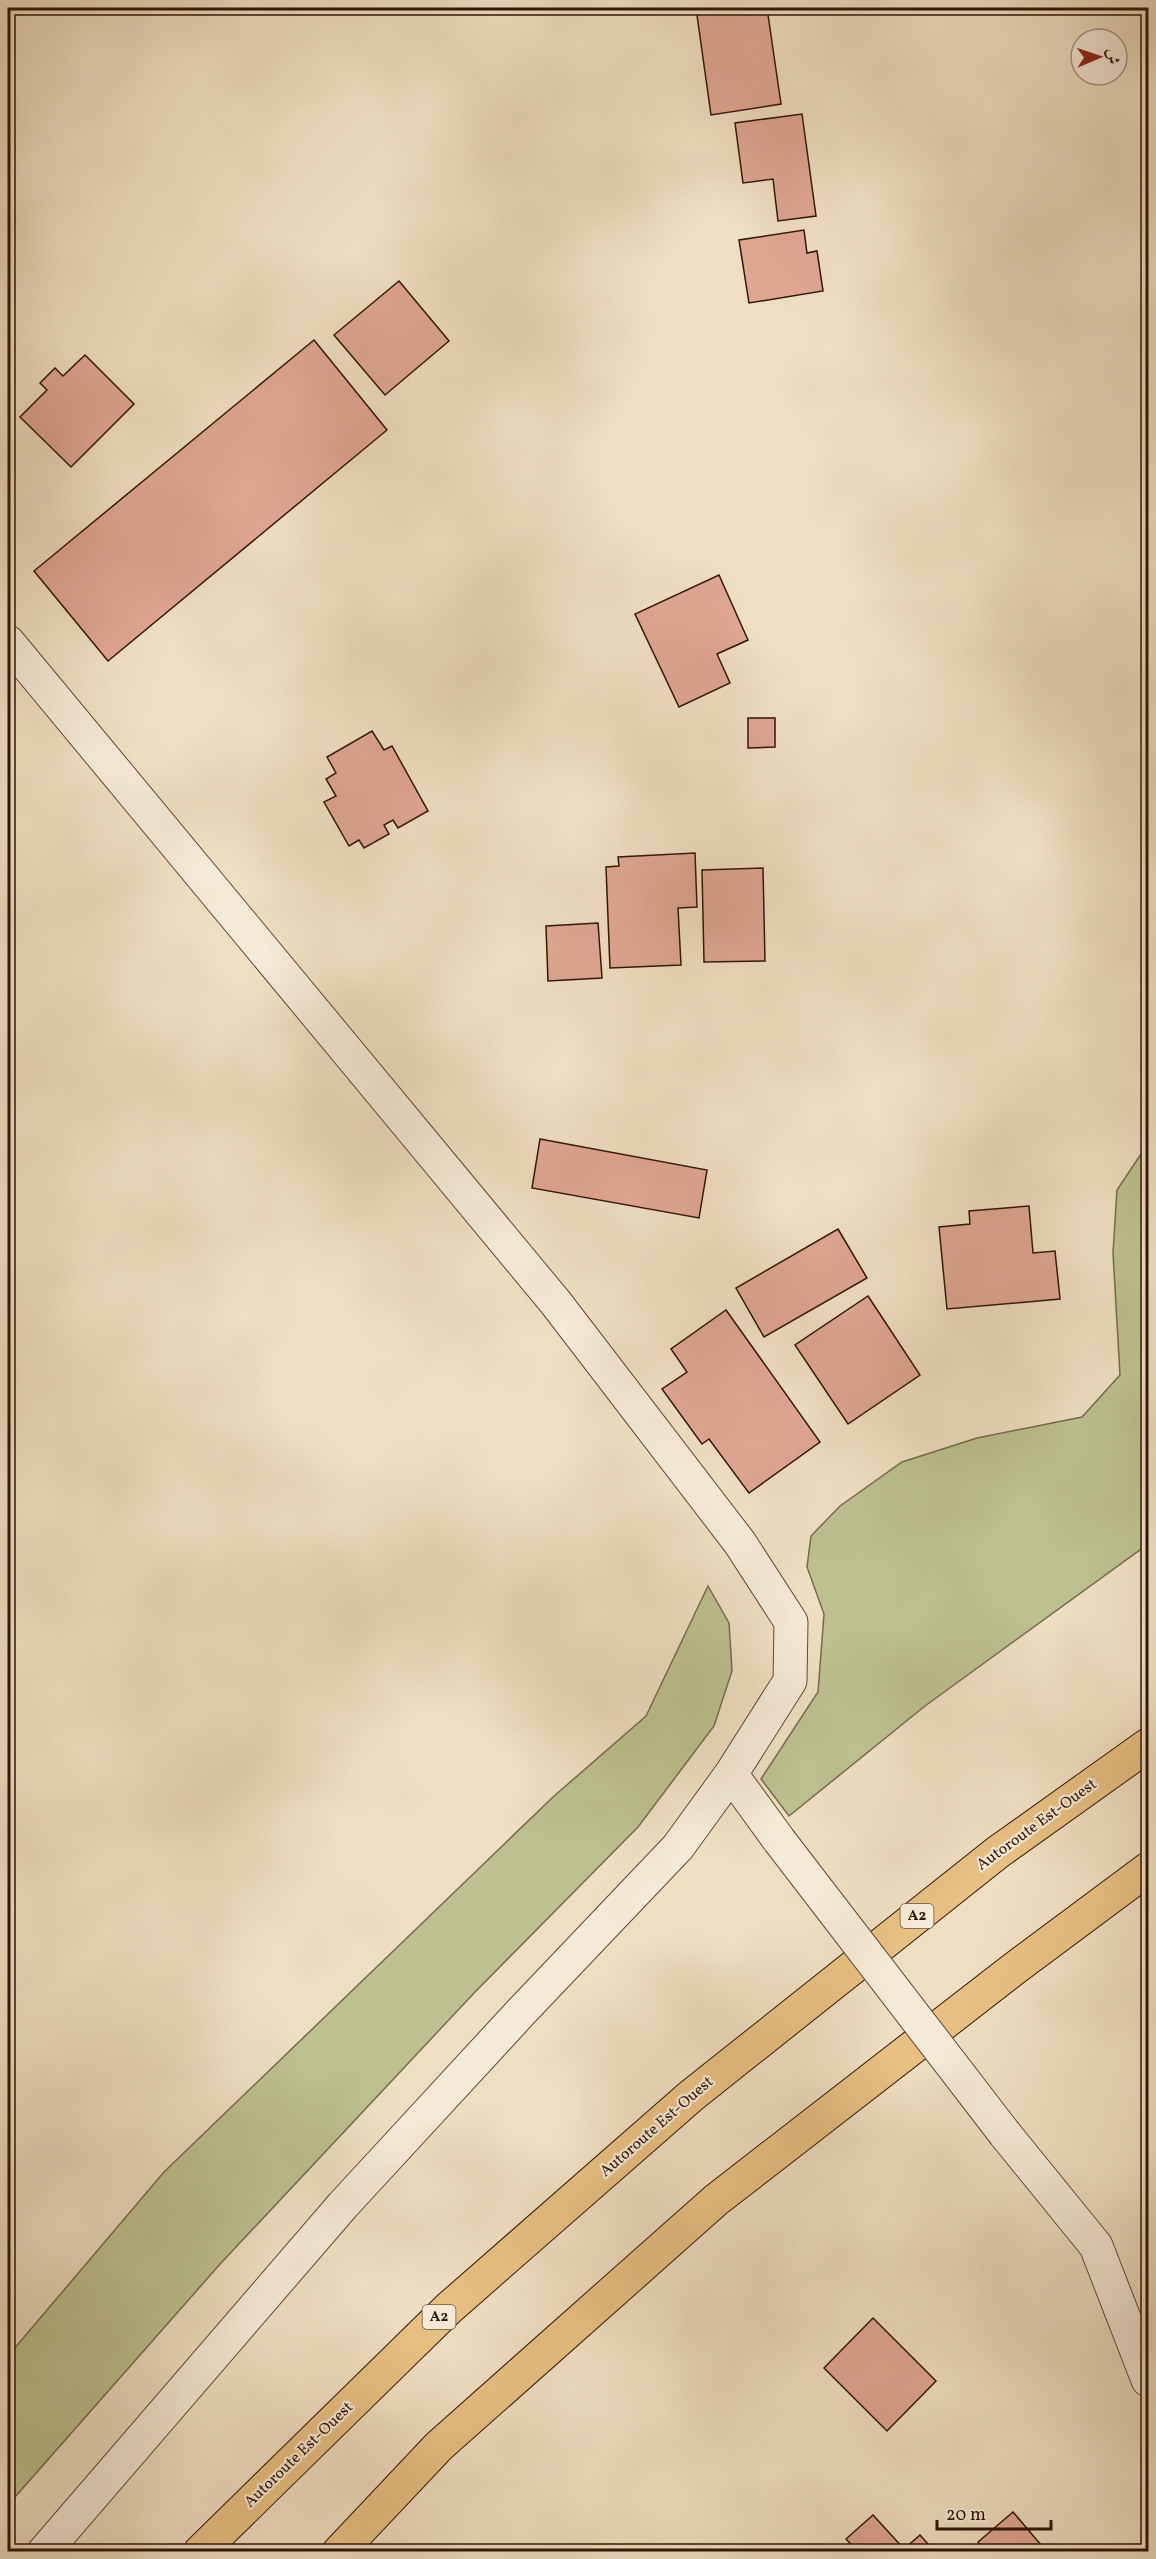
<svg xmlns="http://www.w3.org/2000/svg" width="1156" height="2559" viewBox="0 0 1156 2559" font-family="Vollkorn,Amiri,serif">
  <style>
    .green { fill: #bdc190; stroke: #766b4a; stroke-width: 1.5 }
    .building { fill: #e0a692; stroke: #2f1505; stroke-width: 1.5 }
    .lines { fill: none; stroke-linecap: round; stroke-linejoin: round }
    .minor-casing { stroke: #5f4834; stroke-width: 35 }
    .motorway-casing { stroke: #2f1505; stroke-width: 35 }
    .minor { stroke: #f5ead7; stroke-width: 33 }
    .motorway { stroke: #e8c081; stroke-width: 33 }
    .minor-bridge-casing { stroke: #5f4834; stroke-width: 35; stroke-linecap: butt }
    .minor-bridge { stroke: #f5ead7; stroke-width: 33 }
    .labels { text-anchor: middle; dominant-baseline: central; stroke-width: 4.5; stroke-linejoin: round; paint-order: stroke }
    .shield { fill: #f5ead7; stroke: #6a5544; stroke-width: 1.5 }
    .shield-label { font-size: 15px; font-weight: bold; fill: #2f1505 }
    .street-label { font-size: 16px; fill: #2f1505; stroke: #f5ead7 }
  </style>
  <rect width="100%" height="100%" fill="#efdfc2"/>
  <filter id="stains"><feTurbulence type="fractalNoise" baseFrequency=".00333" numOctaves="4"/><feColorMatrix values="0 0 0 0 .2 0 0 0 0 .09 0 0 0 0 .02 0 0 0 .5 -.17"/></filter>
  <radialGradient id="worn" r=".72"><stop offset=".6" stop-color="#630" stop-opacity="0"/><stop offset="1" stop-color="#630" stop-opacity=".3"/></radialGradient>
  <path class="green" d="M1148,1148V1544L925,1706L789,1816L761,1779L818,1692L824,1614L807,1567L811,1536L840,1506L902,1462L977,1438L1082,1417L1120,1375L1113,1253L1117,1190L1143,1151Z
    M708,1586L729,1623L732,1671L714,1726L638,1827L475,1992L221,2263L8,2505V2356L164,2172L553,1797L646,1716Z"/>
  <path class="building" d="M696,8H767L781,104L711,115Z
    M802,114L816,216L778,221L773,179L743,183L735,123Z
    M804,230L807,253L817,251L823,291L749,303L739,240Z
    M399,281L449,341L385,395L334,335Z
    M314,340L387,430L108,661L34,571Z
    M85,355L134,404L71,467L20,417L47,390L40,383L55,368L63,376Z
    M719,575L748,640L717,654L730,683L679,707L635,614Z
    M748,718H775V747L748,748Z
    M372,731L384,750L392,746L428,811L398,828L393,820L384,825L389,834L364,848L359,840L349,846L324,802L336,796L326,779L336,773L327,757Z
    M695,853L697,907L678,908L681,965L610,968L606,867L619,866L618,857Z
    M763,868L765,961L704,962L702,870Z
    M598,923L602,978L548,981L546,926Z
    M540,1139L707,1170L699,1218L532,1188Z
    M1029,1206L1033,1253L1055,1251L1060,1299L947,1309L939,1227L970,1224L969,1211Z
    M838,1229L867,1278L764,1337L736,1288Z
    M868,1296L920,1375L848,1424L795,1345Z
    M726,1310L820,1442L749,1493L709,1439L702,1444L662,1389L687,1372L671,1349Z
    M873,2318L936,2381L887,2431L824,2368Z
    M1013,2512L1047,2552H986L978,2542Z
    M873,2515L904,2549L920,2535L935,2552H858L846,2539Z"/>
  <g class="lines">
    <g class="minor-casing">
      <path id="minor" d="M8,642L556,1303L740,1543L791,1622L790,1681L731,1774L678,1847L521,2012L343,2205L44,2552
        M731,1774L779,1840
        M1005,2134L1096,2246L1148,2380"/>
    </g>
    <g class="motorway-casing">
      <path id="motorway" d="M200,2552L449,2308L691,2096L998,1852L1148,1745
        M339,2552L439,2446L716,2200L1015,1968L1148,1869"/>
    </g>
    <use href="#minor" class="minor"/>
    <use href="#motorway" class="motorway"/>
    <g class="minor-bridge-casing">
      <path id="minor-bridge" d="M779,1840L1005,2134"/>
    </g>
    <use href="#minor-bridge" class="minor-bridge"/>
  </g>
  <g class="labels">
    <g class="shield">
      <rect x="900.5" y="1904" width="33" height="24" rx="4.5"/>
      <rect x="422.5" y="2305" width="33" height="24" rx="4.5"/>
    </g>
    <g class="shield-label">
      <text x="917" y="1916">A2</text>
      <text x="439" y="2317">A2</text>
    </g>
    <g class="street-label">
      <text transform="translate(1037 1825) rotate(-36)">Autoroute Est-Ouest</text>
      <text transform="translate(657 2127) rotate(-41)">Autoroute Est-Ouest</text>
      <text transform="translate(299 2455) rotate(-44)">Autoroute Est-Ouest</text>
    </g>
  </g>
  <rect width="1156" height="2559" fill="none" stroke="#efdfc2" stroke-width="30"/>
  <rect x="9" y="9" width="1138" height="2541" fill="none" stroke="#2f1505" stroke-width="3"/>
  <rect x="15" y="15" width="1126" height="2529" fill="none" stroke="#2f1505" stroke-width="1.5"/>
  <g transform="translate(1099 57) rotate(88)"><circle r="28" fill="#f5ead7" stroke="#a69583" stroke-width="1.5"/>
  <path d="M0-4.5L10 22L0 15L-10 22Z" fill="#8f2418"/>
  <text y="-9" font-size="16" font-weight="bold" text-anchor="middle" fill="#2f1505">ش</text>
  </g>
  <path d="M937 2520v9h114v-9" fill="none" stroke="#2f1505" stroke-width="3"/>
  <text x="946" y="2520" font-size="18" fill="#2f1505" stroke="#f5ead7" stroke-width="4.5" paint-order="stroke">20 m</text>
  <rect width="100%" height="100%" filter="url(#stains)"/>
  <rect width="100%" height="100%" fill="url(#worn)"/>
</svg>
